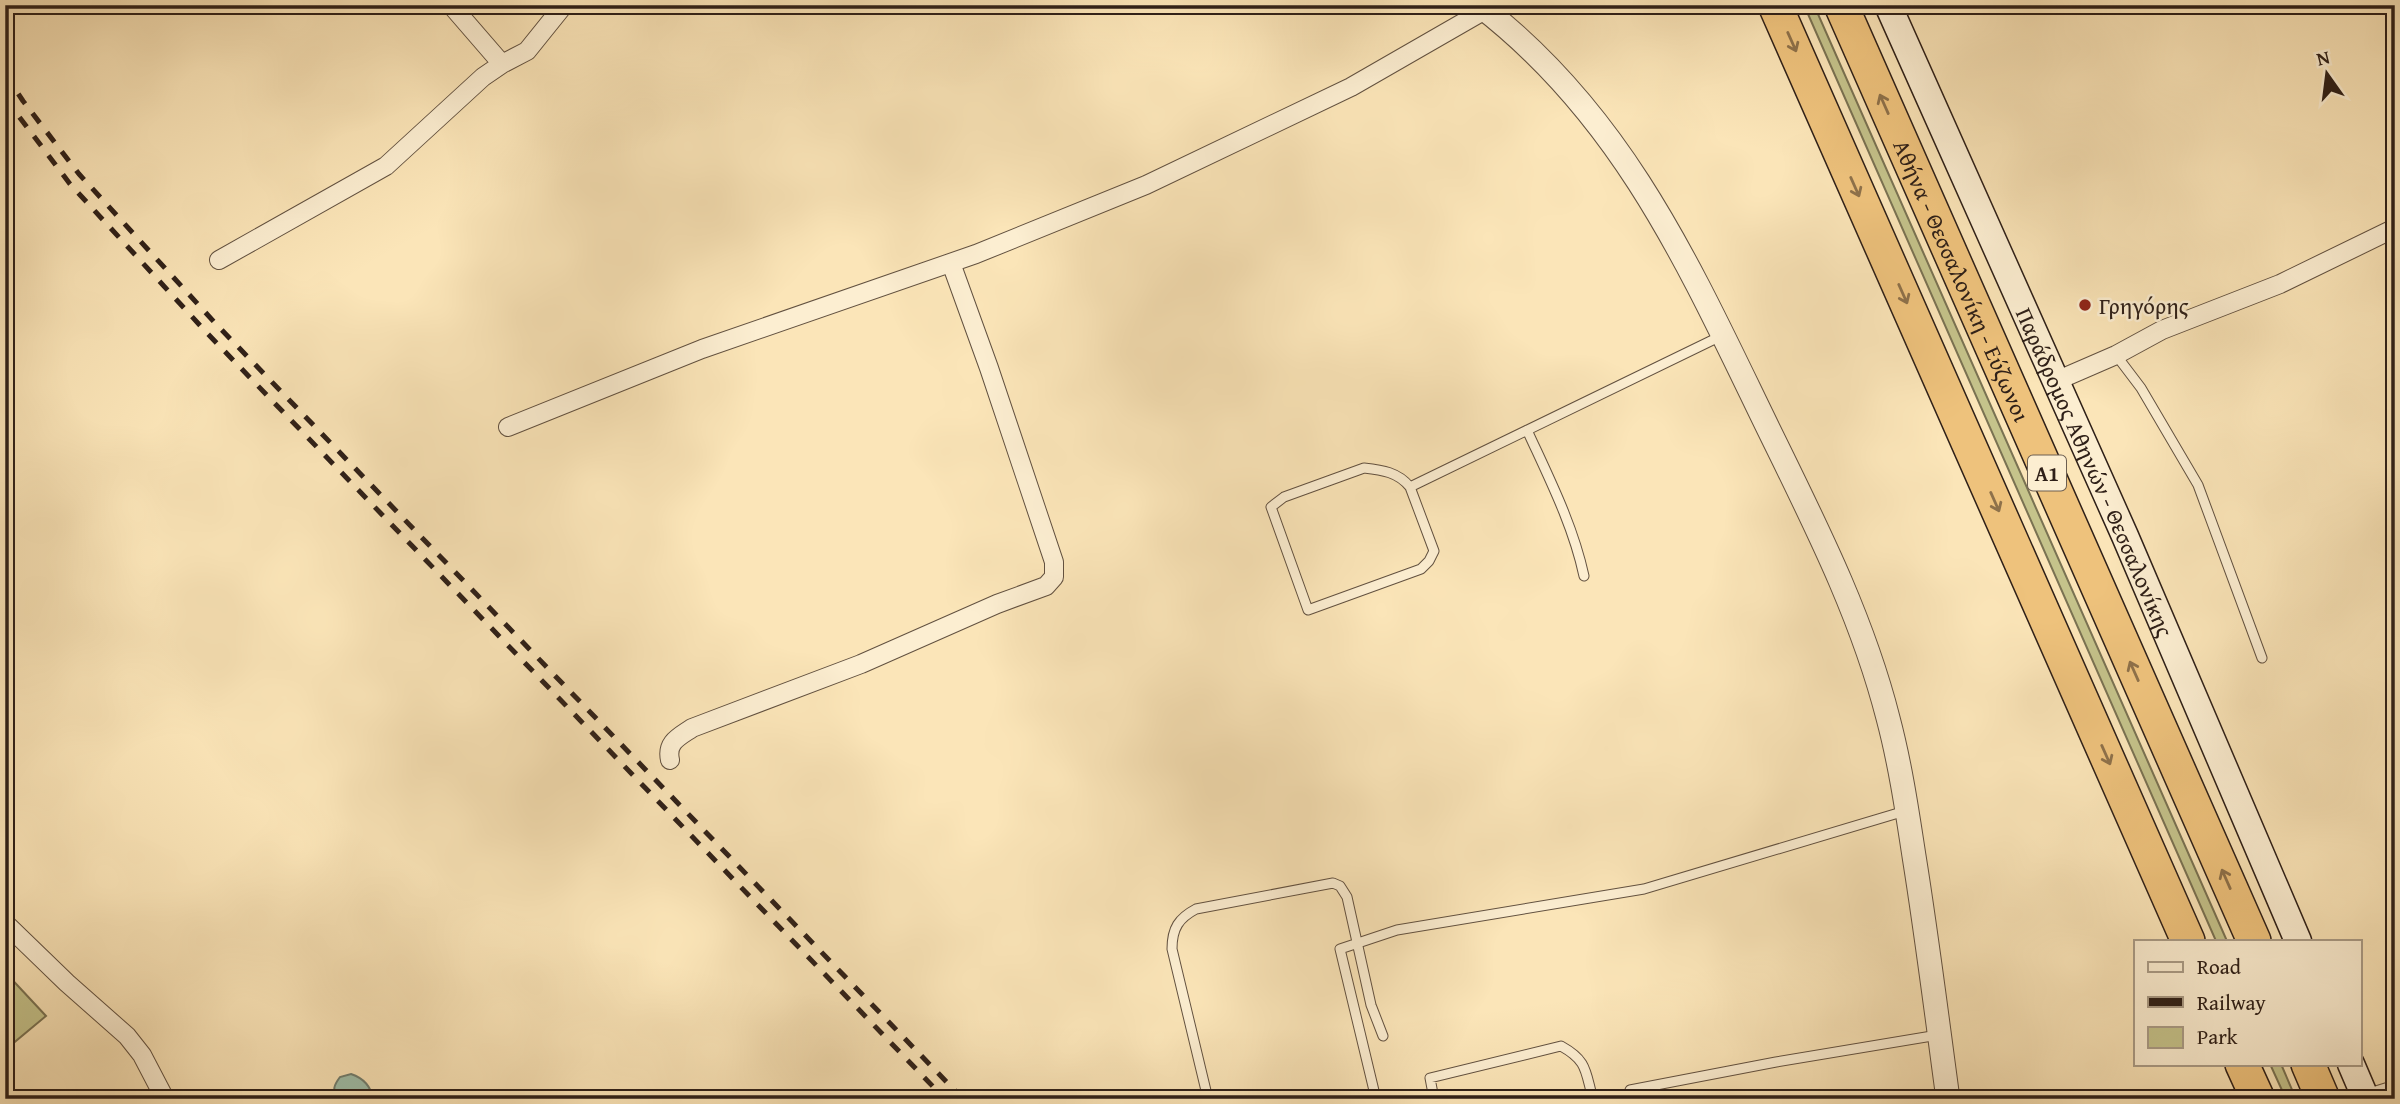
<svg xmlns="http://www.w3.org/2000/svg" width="2400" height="1104" viewBox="0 0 2400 1104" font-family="'Gentium Book Plus',serif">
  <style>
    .green { fill: #c5c38b; stroke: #7a7252; stroke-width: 2 }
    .water { fill: #9fbfaa; stroke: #727f70; stroke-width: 2 }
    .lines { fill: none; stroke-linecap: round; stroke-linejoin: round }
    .service-casing { stroke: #625140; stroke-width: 11 }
    .minor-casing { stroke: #625140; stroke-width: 20 }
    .tertiary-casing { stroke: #625140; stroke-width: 25 }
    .secondary-casing { stroke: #2f2018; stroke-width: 29 }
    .motorway-casing { stroke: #2f2018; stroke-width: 36 }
    .service { stroke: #fceed1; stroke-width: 9 }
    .minor { stroke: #fceed1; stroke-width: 18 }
    .tertiary { stroke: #fceed1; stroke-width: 23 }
    .secondary { stroke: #fceed1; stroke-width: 26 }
    .motorway { stroke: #eec27c; stroke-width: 33 }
    .rail { stroke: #2f2018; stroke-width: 5; stroke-dasharray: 12 12; stroke-linecap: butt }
    .oneway { stroke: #8e714a }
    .poi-dot { fill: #8f2418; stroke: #fceed1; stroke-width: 2.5 }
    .labels { text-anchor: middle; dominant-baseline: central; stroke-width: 5; stroke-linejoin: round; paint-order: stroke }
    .shield { fill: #fceed1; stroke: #6c5e50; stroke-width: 2 }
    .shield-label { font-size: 21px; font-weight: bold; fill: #2f2018 }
    .street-label { font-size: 23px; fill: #2f2018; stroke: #fceed1 }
    .poi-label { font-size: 23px; fill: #2f2018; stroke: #fceed1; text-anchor: start }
  </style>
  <rect width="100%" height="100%" fill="#fbe5b8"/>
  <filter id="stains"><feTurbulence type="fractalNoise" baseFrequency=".00286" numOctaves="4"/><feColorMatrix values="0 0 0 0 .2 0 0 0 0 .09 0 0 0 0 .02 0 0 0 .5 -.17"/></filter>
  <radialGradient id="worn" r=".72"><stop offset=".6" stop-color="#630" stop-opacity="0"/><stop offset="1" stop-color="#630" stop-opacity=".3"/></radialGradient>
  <path class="green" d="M1804,5H1814L2227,941H2216Z
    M5,972L46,1016L5,1050Z
    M2270,1064H2281L2296,1099H2286Z"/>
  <path class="water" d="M351,1074C363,1078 371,1086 373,1099H337C332,1090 334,1085 340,1077Z"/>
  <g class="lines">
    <g class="service-casing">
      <path id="service" d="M2116,355L2141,388L2198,485L2262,658
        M1527,430C1549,478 1573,525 1584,576
        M1364,468C1382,470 1398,472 1410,487L1434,551L1429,561L1421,569L1308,610L1271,507L1284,497Z
        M1410,487L1721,336
        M1630,1090L1776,1062L1938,1035
        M2366,1094L2395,1085
        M1208,1099L1172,949C1172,928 1179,918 1196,909L1333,883L1340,886L1347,897L1371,1005L1383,1036
        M1376,1099L1340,949L1397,930L1644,889L1905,811
        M1434,1099L1430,1078L1561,1046C1588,1061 1585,1071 1593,1099"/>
    </g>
    <g class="minor-casing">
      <path id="minor" d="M451,5L502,64
        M219,260L386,166L483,77L502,64L527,51L564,5
        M2056,381L2116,355L2162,330L2280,284L2395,228
        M508,427L702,349L976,254L1146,185L1351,87L1485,10
        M670,760C666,742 679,737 692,728L861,664L997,604L1046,586L1054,577V562L989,368L951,263
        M5,923L67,983L127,1036L142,1055L165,1099"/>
    </g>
    <g class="tertiary-casing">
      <path id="tertiary" d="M1479,5C1625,117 1691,270 1769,430C1815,524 1862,616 1888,718C1900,763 1907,810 1914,856C1927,937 1937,1018 1948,1099"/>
    </g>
    <g class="secondary-casing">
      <g id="secondary">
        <path id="s1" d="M1888,5L2125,536L2298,941"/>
        <path d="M2351,1064L2366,1099"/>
      </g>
    </g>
    <g class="motorway-casing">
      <g id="motorway">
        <path d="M1775,5L2188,941"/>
        <path id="s2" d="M1841,5L2254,941"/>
        <path d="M2242,1064L2258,1099"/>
        <path d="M2308,1064L2323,1099"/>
      </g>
    </g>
    <use href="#service" class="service"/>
    <use href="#minor" class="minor"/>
    <use href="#tertiary" class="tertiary"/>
    <use href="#secondary" class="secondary"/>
    <use href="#motorway" class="motorway"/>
    <path class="rail" d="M5,74L23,101L79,174L216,324L963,1099
      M5,98L70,184L207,333L945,1099"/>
  </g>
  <defs><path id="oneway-shaft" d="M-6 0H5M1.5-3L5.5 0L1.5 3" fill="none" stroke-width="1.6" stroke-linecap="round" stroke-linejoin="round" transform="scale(1.75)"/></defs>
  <g class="oneway">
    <use href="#oneway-shaft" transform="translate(1792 42) rotate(66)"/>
    <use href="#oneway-shaft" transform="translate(1884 104) rotate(-114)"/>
    <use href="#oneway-shaft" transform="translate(1855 187) rotate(66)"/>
    <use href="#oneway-shaft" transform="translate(1903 294) rotate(66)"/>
    <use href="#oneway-shaft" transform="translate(1995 502) rotate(66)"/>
    <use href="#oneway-shaft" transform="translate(2134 671) rotate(-114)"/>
    <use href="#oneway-shaft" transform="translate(2106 755) rotate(66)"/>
    <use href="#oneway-shaft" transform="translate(2226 879) rotate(-114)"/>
  </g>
  <circle class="poi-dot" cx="2085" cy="305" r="7"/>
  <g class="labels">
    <rect class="shield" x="2028" y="455.5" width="38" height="35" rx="5"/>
    <g class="shield-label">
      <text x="2047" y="473">Α1</text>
    </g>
    <g class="street-label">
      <text stroke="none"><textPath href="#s2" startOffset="301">Αθήνα - Θεσσαλονίκη - Εύζωνοι</textPath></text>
      <text stroke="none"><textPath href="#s1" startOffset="511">Παράδρομος Αθηνών - Θεσσαλονίκης</textPath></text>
    </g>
    <g class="poi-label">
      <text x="2099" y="305">Γρηγόρης</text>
    </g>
  </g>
  <rect width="2400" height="1104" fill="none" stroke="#fbe5b8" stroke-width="28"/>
  <rect x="7" y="7" width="2386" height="1090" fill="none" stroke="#2f2018" stroke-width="3.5"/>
  <rect x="14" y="14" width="2372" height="1076" fill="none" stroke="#2f2018" stroke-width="2"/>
  <rect x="2134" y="940" width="228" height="126" fill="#fceed1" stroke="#aa9c87" stroke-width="2"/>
  <rect x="2148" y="962" width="35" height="10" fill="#fceed1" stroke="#aa9c87" stroke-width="2"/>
  <text x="2197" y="974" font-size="21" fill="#2f2018">Road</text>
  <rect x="2148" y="997" width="35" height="10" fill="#2f2018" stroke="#aa9c87" stroke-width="2"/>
  <text x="2197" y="1010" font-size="21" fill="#2f2018">Railway</text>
  <rect x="2148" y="1027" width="35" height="21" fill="#c5c38b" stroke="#aa9c87" stroke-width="2"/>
  <text x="2197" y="1044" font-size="21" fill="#2f2018">Park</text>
  <g transform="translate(2327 74) rotate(346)" stroke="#fceed1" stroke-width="5" paint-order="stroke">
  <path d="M0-5L12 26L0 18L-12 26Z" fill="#2f2018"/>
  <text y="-10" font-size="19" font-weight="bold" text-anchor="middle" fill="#2f2018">N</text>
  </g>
  <rect width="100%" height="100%" filter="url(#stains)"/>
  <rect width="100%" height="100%" fill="url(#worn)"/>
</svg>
